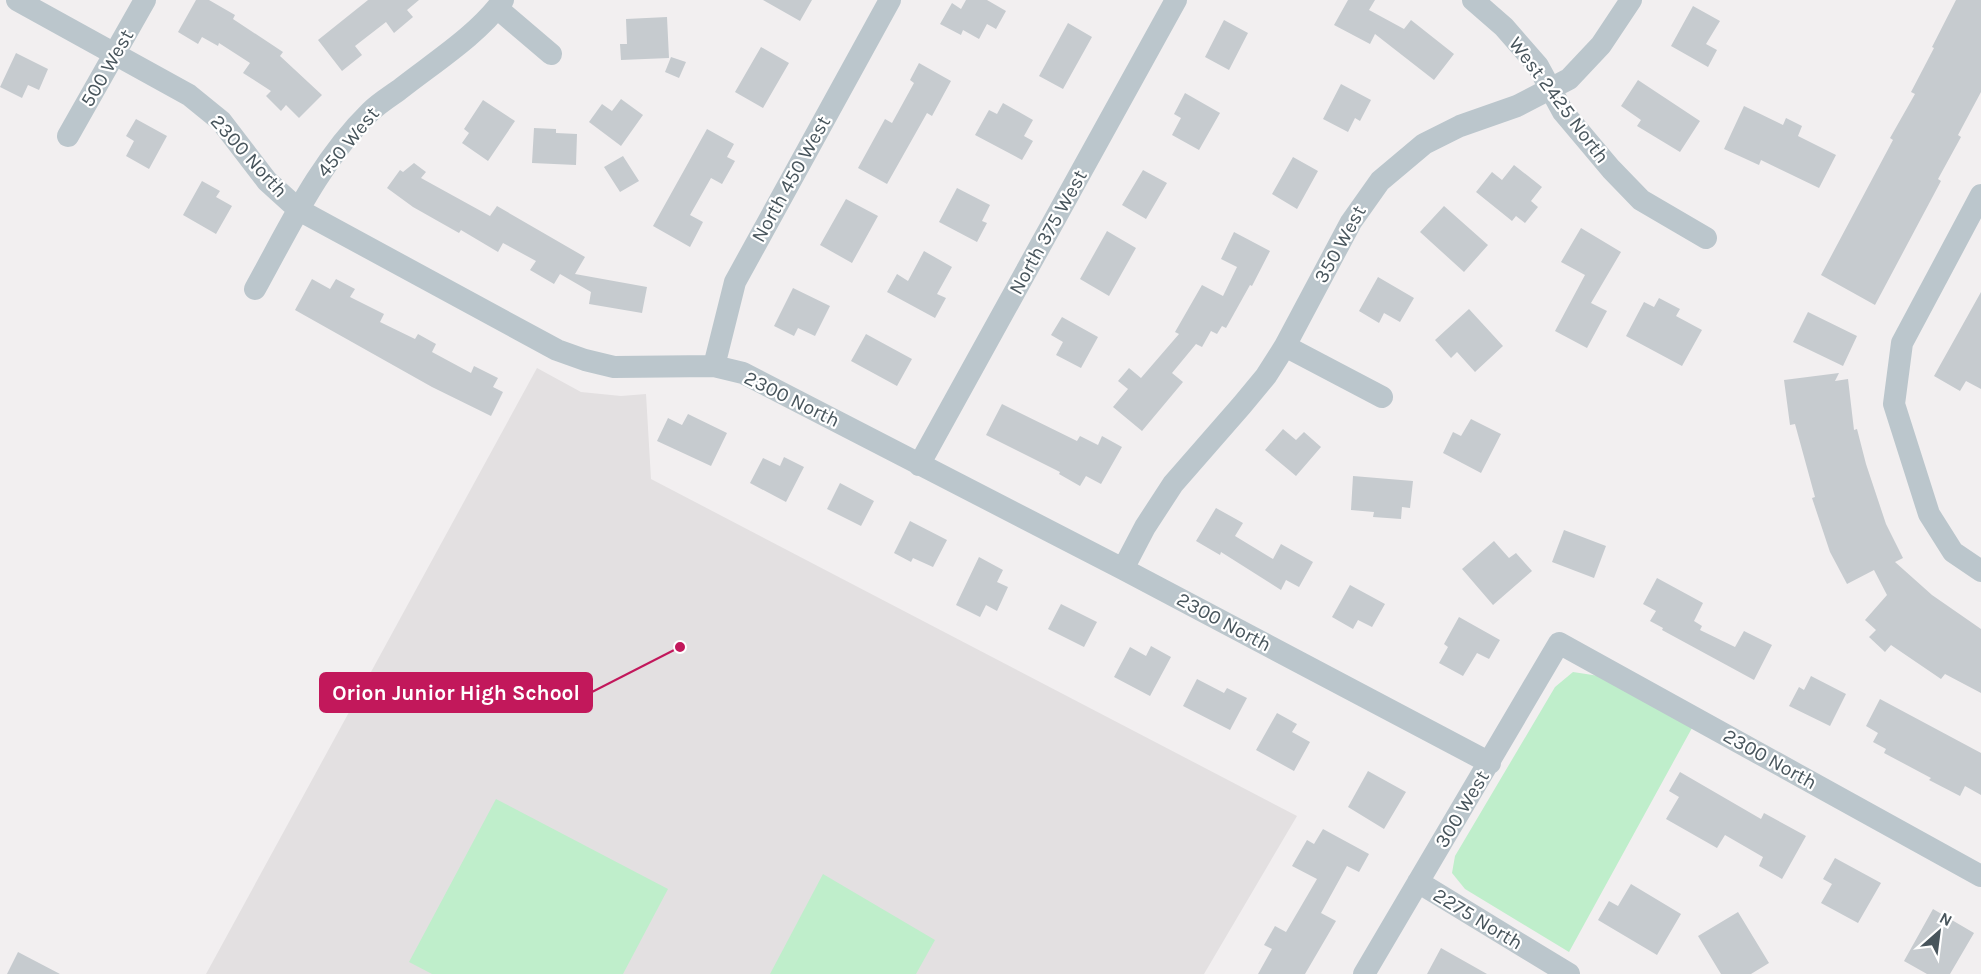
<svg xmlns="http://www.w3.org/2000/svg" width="1981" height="974" viewBox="0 0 1981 974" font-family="Karla,sans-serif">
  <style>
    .education { fill: #e3e0e1 }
    .green { fill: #bfeecb }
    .building { fill: #c6cbcf }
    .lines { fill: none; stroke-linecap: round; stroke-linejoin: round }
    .minor { stroke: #bbc6cc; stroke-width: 22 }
    .labels { text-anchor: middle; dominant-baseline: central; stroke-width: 4.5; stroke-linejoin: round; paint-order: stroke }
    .street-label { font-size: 20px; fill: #48555c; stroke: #fff }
    .leader { fill: none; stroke: #c2185b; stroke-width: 2 }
    .callout-dot { fill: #c2185b; stroke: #fff; stroke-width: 2 }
    .callout { fill: #c2185b; stroke: #c2185b; stroke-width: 2 }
    .callout-label { font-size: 21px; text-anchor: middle; font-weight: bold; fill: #fff }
  </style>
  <rect width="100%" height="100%" fill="#f2eff0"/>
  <path class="education" d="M537,368L581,392L621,396L646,394L651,479L1297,816L1204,974H206Z"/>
  <path class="green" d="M1573,672L1599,676L1692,728L1569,952L1465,889L1452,873L1455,856L1555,687Z
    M496,799L668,889L623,974H432L409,962Z
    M823,874L935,940L916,974H770Z"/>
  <path class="building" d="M196,0H209L235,15L233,19L283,52L280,56L322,95L299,118L286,105L281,111L266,96L271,91L243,73L250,63L219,43L218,46L202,37L198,44L178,32Z
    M368,0H419L407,10L413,17L394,33L386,22L355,46L362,55L342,71L318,40Z
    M763,0H812L800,21Z
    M966,0H987L1006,11L996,29L987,24L979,39L963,30L961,35L940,24L952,3L961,9Z
    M1348,0H1375L1369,10L1404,29L1411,20L1454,54L1434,80L1375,34L1370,44L1334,25Z
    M1956,0H1981V92L1958,135L1961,137L1938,179L1941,181L1875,305L1821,275L1893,140L1890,138L1915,94L1911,92L1934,48L1932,47Z
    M1693,6L1720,21L1706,44L1717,50L1708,67L1671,46Z
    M667,17L669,58L621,60L620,44H627L626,19Z
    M1224,20L1248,33L1229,70L1205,57Z
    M1068,23L1092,37L1063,89L1039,76Z
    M761,47L789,63L763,108L735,92Z
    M16,53L48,69L39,90L28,85L22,98L0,87Z
    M671,57L686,62L679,78L665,72Z
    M919,63L951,81L932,116L927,113L887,184L858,168L885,119L892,123L914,83L910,80Z
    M1638,80L1700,121L1680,152L1637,126L1641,120L1621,106Z
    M1341,84L1371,100L1360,121L1355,118L1348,132L1323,119Z
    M1185,93L1220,113L1199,150L1172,135L1181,118L1174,114Z
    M621,99L643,115L621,146L589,122L602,104L612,111Z
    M483,100L515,121L488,161L462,143L469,133L464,129Z
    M1003,103L1033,120L1024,136L1033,141L1022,160L975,135L989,110L997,114Z
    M1744,106L1783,125L1786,118L1802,126L1798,136L1836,155L1819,188L1761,160L1759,165L1724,149Z
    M136,119L167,136L149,169L126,156L134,141L126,136Z
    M534,128L556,129V133L577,134L576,165L532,163Z
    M707,129L734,144L727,157L735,161L722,184L711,178L690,215L703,222L690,247L653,226Z
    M623,156L639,181L620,192L604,167Z
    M1293,157L1318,171L1297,209L1272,194Z
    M414,163L426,172L421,178L490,216L497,206L585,257L575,274L647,287L642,313L589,304L591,292L560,274L554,284L530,270L536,261L503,243L498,252L461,230L459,233L413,207L387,188L400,170L403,172Z
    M1514,165L1542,187L1531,201L1538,207L1525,223L1516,216L1512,221L1476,192L1492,172L1502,180Z
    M1143,170L1167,183L1146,219L1122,205Z
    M202,181L220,191L216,197L232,206L216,234L183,215Z
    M957,188L990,205L982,221L987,223L977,242L939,222Z
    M846,199L878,216L852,263L820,245Z
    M1444,206L1488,245L1464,272L1420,232Z
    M1581,228L1621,252L1591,303L1607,311L1587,348L1555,331L1585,275L1561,262Z
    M1107,231L1136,248L1109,296L1080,279Z
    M1234,232L1270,251L1252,286L1250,285L1226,328L1222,326L1217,334L1211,331L1202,347L1196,344L1172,373L1183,382L1142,431L1113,407L1128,389L1118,381L1129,368L1141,378L1179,334L1175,332L1202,285L1223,296L1237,267L1221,259Z
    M924,251L952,267L937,294L946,298L935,318L887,292L897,274L908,281Z
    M1378,277L1414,298L1400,322L1384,313L1379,323L1359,311Z
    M312,279L330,289L336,279L355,289L350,297L384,314L380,322L415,339L418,334L436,344L432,352L471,373L474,366L498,378L493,387L503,392L491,416L432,387L295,310Z
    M793,288L830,306L815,336L798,328L794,336L774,326Z
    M1981,292V389L1966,381L1960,391L1934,376Z
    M1659,298L1680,309L1676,316L1702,330L1682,366L1626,336L1644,302L1654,307Z
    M1469,309L1503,346L1475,372L1457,352L1451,358L1435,340Z
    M1808,312L1857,336L1843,366L1793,342Z
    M1062,317L1098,337L1081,368L1056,355L1063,342L1051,335Z
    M866,334L912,359L897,386L851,361Z
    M1839,373L1835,381L1848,379L1854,430L1857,429L1866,464L1886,524L1903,558L1895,562L1932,595L1981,629V693L1945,674L1941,679L1891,645L1885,652L1869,637L1876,630L1865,620L1887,595L1874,570L1847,584L1830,552L1812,498L1815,497L1795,424L1790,425L1784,380Z
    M1002,404L1077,441L1080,436L1098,445L1102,436L1122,447L1101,484L1086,476L1080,486L1059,474L1060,472L986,435Z
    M688,414L727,433L711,466L657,441L668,418L682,425Z
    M1471,419L1501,434L1481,473L1443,453L1453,432L1461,436Z
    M1283,429L1296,440L1304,432L1321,447L1296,476L1265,450Z
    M784,457L804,467L786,502L750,483L763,458L780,466Z
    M1353,476L1413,481L1410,508L1402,507L1401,519L1373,517L1374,512L1351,510Z
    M840,483L874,501L861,526L827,509Z
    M1216,508L1243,523L1235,536L1273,559L1281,544L1313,562L1299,587L1286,580L1281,590L1221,552L1220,555L1196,541Z
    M910,521L947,540L933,567L913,558L911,562L894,553Z
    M1564,530L1606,546L1594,578L1552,562Z
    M1494,541L1509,558L1516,553L1532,571L1493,605L1462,569Z
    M979,557L1003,570L997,582L1008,587L997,611L986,605L980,617L956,605Z
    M1657,578L1703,603L1694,621L1702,626L1700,630L1735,647L1744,631L1772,645L1754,680L1662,630L1663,628L1650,621L1656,611L1643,604Z
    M1350,585L1385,604L1372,627L1358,620L1353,629L1332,617Z
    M1061,604L1097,622L1084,647L1048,629Z
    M1459,617L1500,640L1489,659L1477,653L1463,676L1439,663L1448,647L1444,644Z
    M1151,646L1171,657L1150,696L1114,677L1130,647L1146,656Z
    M1811,676L1846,694L1830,726L1789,706L1799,687L1804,690Z
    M1197,679L1224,693L1227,688L1247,698L1230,730L1183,706Z
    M1880,699L1981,753V795L1965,786L1960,796L1929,780L1931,778L1884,753L1886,749L1873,742L1878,733L1866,726Z
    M1277,713L1297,724L1292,732L1310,742L1294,771L1256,750Z
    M1368,771L1406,792L1384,829L1348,807Z
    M1680,772L1761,819L1764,813L1806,836L1782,879L1759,866L1763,857L1725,835L1717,848L1666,819L1679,797L1669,791Z
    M1323,829L1369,854L1359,872L1347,866L1321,913L1336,921L1305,974H1258L1272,949L1264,945L1275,926L1286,932L1317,879L1292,866L1307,840L1314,844Z
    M1835,858L1881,883L1858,923L1821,903L1832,884L1823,879Z
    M1631,884L1681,914L1657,955L1598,920L1609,901L1618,906Z
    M1933,909L1974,933L1950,974H1927L1904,961Z
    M1738,912L1769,963L1751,974H1721L1698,936Z
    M1441,948L1487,974H1427Z
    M18,952L60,974H7Z"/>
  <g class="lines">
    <path class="minor" d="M17,0L189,95L221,121L267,181L299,210L557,350L585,360L614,367L714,366L743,373L1123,569L1490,763
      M1473,0L1504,27L1538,66L1563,112L1611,169L1641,200L1706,238
      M497,8L551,54
      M68,136L145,0
      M1981,195L1902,343L1894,404L1929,514L1953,552L1981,571
      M255,289C289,228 319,162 370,112C378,104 389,97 399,90C433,63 478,35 503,0
      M1285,346L1382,397
      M714,366L735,282L890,0
      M919,465L1176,0
      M1123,569L1145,527L1173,484L1242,405L1266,376L1285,346L1351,222L1380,181L1424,144L1460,126L1517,106L1569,79L1601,45L1631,0
      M1418,882L1569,974
      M1364,974L1559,643L1981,876"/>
  </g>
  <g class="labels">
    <g class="street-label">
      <text transform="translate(107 68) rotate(-60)">500 West</text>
      <text transform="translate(1559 100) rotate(53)">West 2425 North</text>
      <text transform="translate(348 142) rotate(-50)">450 West</text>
      <text transform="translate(249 156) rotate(48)">2300 North</text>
      <text transform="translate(791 179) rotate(-61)">North 450 West</text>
      <text transform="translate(1048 232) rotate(-61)">North 375 West</text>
      <text transform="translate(1340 244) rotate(-61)">350 West</text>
      <text transform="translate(792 399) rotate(26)">2300 North</text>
      <text transform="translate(1224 622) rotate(28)">2300 North</text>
      <text transform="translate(1770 759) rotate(29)">2300 North</text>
      <text transform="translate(1462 809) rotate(-59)">300 West</text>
      <text transform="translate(1478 919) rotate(31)">2275 North</text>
    </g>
  </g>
  <path class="leader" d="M680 647L592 692"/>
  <circle class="callout-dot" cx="680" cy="647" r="6"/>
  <rect class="callout" x="320" y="673" width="272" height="39" rx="6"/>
  <g class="callout-label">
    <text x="456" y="700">Orion Junior High School</text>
  </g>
  <g transform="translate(1939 932) rotate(28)" stroke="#ffffff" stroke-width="4.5" paint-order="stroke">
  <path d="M0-4.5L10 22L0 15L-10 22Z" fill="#48555c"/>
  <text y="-9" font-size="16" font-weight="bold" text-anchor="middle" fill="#48555c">N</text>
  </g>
</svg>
